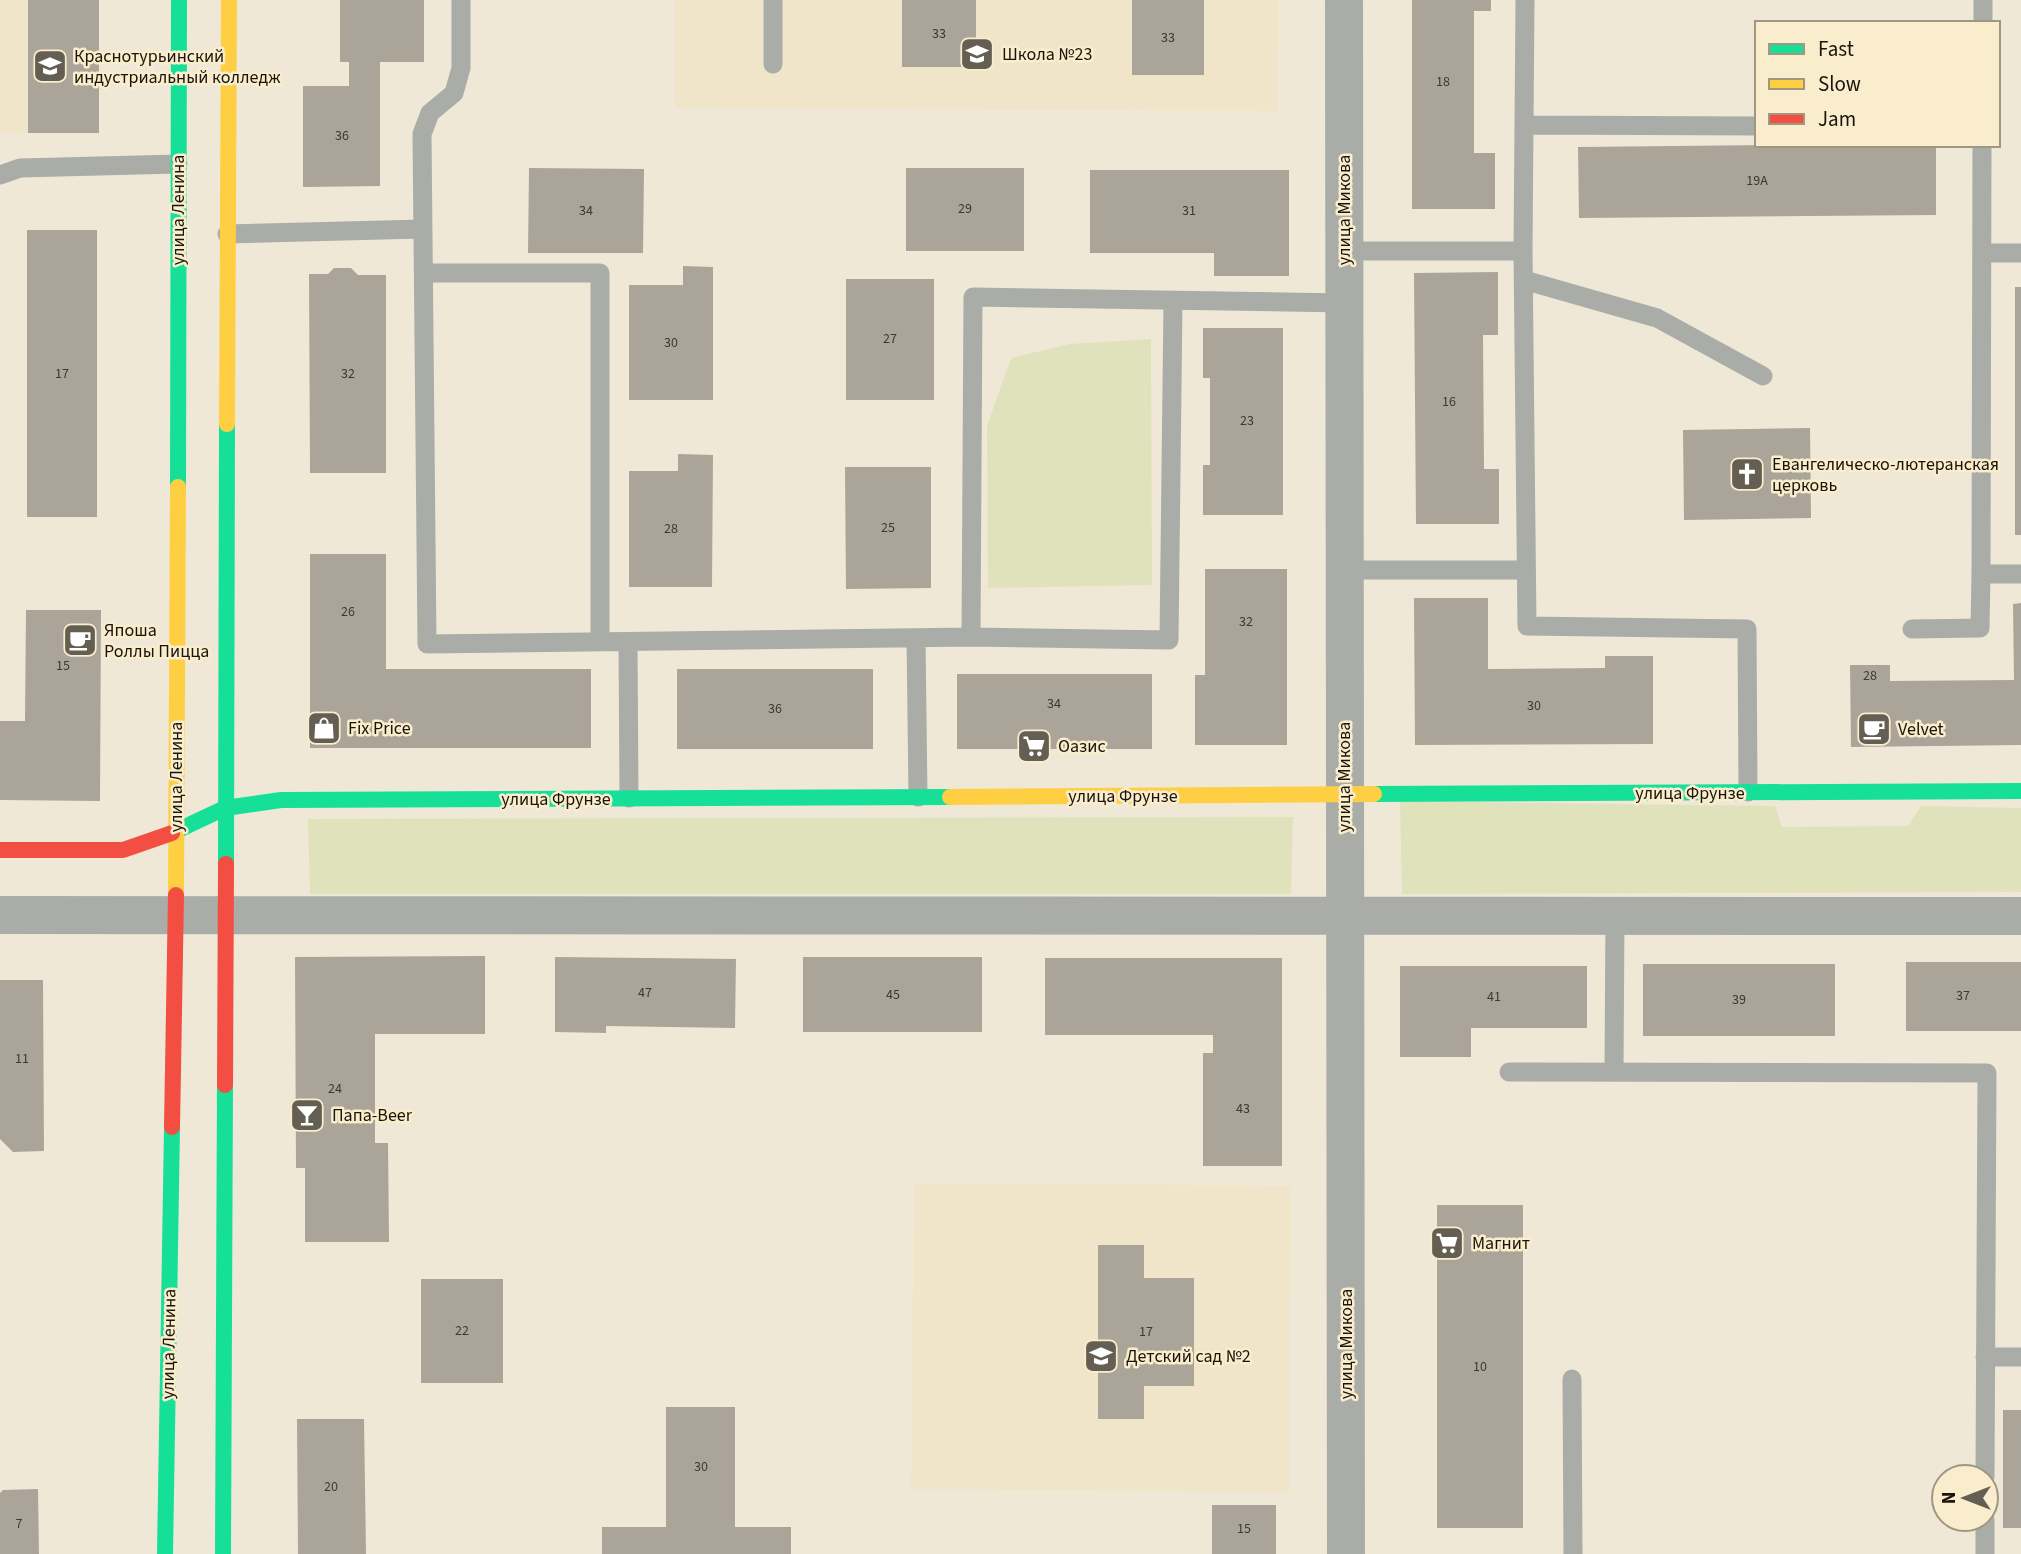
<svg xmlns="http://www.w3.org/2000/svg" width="2021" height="1554" viewBox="0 0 2021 1554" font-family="'Source Sans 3',sans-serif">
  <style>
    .built { fill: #f0e5c8 }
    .green { fill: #e0e2bb }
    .building { fill: #aaa598 }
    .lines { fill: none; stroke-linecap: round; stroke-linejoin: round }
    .lane { stroke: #aaaca7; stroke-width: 19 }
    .street { stroke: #aaaca7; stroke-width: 38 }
    .fast { stroke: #16e098; stroke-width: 16 }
    .slow { stroke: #ffcf43; stroke-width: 16 }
    .jam { stroke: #f24e42; stroke-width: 16 }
    .labels { text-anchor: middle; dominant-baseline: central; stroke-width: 5; stroke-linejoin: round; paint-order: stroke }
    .number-label { font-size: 14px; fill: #3d392e }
    .poi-label { font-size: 18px; fill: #19150a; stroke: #f9edcd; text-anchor: start }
    .street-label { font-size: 18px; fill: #19150a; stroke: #f9edcd }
  </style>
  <rect width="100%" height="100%" fill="#efe8d7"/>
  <path class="built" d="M0,0H99V133H0Z
    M675,0H1279L1278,111L675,108Z
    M914,1183L1291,1186L1289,1492L911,1489Z"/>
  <path class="green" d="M1151,339L1152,585L988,588L987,426L1011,358L1070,344Z
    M1400,801L1775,806L1782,827L1908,826L1921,806L2021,808V892L1402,894Z
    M1293,817L1291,894H310L308,819Z"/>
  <path class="building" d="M28,0H99V133H28Z
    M340,0H424V62H380V186L303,187V86H349V62H340Z
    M902,0H976V67H902Z
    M1132,0H1204V75H1132Z
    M1412,0H1491V11H1474V153H1495V209H1412Z
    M1770,145H1936V215L1579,218L1578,147Z
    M529,168L644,169L643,253H528Z
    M906,168H1024V251H906Z
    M1090,170H1289V276H1214V253H1090Z
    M27,230H97V517H27Z
    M683,266L713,267V400H629V285H683Z
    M334,268H351L358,275H386V473H310L309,274H328Z
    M1498,272V335H1483L1484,469H1499V524H1416L1414,273Z
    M846,279H934V400H846Z
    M2015,287H2021V535H2015Z
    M1203,328H1283V515H1203V465H1210V378H1203Z
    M1810,428L1811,518L1684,520L1683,430Z
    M678,454L713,455L712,587H629V471H678Z
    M845,467H931V588L846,589Z
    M310,554H386V669H591V748H310Z
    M1205,569H1287V745H1195V675H1205Z
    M1414,598H1488V669L1605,668V656H1653V744L1415,745Z
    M2021,603V745L1851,747L1850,665H1890V681L2014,680L2013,604Z
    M26,610H101L100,801L0,800V721H25Z
    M677,669H873V749H677Z
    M957,674H1152V749H957Z
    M485,956V1034H375V1143H388L389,1242H305V1168H296L295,957Z
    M555,957L736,959L735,1028L606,1026V1033L555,1032Z
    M803,957H982V1032H803Z
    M1045,958H1282V1166H1203V1053H1213V1035H1045Z
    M1906,962H2021V1031H1906Z
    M1643,964H1835V1036H1643Z
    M1400,966H1587V1028H1471V1057H1400Z
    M0,980H43L44,1151L13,1152L0,1139Z
    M1437,1205H1523V1528H1437Z
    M1098,1245H1144V1278H1194V1386H1144V1419H1098Z
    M421,1279H503V1383H421Z
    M666,1407H735V1527H791V1554H602V1527H666Z
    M2003,1410H2021V1528H2003Z
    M297,1419H364L366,1554H298Z
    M38,1489L39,1554H0V1493L3,1490Z
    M1212,1505H1276V1554H1212Z"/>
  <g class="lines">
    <path class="lane" d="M461,0V68L454,93L430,113L422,134L427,644L971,637
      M1983,23V0
      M773,64V0
      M1524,125L1757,126
      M1982,145L1981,574H2021
      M0,175L20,168L178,164
      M227,234L423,229
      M1344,251H1523L1525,0
      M1523,251L1527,626L1747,629L1748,792
      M1982,253H2021
      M424,273H600V642
      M1524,280L1657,318L1763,376
      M1173,302L1169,640L971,637L973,297L1344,303
      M1344,570H1526
      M1912,629L1980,628L1981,574
      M916,638L918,797
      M628,642L629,798
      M1509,1072L1987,1073L1985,1477
      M1614,1072L1615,915
      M1985,1357H2021
      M1572,1379L1573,1554
      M1985,1554V1519"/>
    <path class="street" d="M1344,0L1346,1554
      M0,915L2021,916"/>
    <path class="fast" d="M178,487L179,0
      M1374,794L2021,791
      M172,833L225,808L281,800L950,797
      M226,864L227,424
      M165,1554L172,1127
      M223,1554L225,1085"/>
    <path class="slow" d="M227,424L229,0
      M950,797L1374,794
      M176,895L178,487"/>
    <path class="jam" d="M0,850H123L172,833
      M225,1085L226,864
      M172,1127L176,895"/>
  </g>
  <defs>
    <g id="school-square" transform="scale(1.75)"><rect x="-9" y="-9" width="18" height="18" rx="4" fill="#645f52" stroke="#f9edcd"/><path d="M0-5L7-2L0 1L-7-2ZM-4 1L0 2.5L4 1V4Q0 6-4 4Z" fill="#fff"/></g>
    <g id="university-square" transform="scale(1.75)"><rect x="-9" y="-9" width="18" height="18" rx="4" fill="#645f52" stroke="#f9edcd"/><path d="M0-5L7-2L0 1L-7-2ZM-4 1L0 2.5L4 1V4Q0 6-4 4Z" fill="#fff"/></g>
    <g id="church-square" transform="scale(1.75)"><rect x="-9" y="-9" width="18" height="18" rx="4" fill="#645f52" stroke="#f9edcd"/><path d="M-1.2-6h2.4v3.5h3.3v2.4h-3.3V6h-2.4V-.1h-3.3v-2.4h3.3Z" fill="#fff"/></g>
    <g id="cafe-square" transform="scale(1.75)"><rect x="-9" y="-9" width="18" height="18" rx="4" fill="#645f52" stroke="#f9edcd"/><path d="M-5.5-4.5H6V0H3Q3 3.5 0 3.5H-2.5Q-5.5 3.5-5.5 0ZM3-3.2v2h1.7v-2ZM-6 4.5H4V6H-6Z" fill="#fff"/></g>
    <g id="shop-square" transform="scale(1.75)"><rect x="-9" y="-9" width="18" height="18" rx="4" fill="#645f52" stroke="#f9edcd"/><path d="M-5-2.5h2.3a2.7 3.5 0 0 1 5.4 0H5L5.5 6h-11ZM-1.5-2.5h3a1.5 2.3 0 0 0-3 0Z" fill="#fff"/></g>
    <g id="supermarket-square" transform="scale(1.75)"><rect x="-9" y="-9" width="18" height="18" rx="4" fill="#645f52" stroke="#f9edcd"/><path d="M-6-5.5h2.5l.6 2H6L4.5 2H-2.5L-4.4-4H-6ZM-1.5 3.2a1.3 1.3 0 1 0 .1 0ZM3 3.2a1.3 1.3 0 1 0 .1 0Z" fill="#fff"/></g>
    <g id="bar-square" transform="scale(1.75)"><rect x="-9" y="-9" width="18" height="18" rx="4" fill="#645f52" stroke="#f9edcd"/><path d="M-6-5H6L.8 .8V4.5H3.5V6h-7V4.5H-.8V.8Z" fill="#fff"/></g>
  </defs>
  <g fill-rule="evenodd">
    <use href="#school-square" x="977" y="54"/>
    <use href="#university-square" x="50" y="66"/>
    <use href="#church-square" x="1747" y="474"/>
    <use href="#cafe-square" x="80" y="640"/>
    <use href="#shop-square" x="324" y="728"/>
    <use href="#cafe-square" x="1874" y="729"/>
    <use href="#supermarket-square" x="1034" y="746"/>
    <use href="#bar-square" x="307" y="1115"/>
    <use href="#supermarket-square" x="1447" y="1243"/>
    <use href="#school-square" x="1101" y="1356"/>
  </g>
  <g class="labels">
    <g class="number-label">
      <text x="939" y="34">33</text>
      <text x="1168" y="38">33</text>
      <text x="1443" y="82">18</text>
      <text x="342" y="136">36</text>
      <text x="1757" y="181">19А</text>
      <text x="965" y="209">29</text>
      <text x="586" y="211">34</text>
      <text x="1189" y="211">31</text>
      <text x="890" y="339">27</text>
      <text x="671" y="343">30</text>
      <text x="62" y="374">17</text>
      <text x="348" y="374">32</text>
      <text x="1449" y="402">16</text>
      <text x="1247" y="421">23</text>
      <text x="888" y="528">25</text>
      <text x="671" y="529">28</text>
      <text x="348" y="612">26</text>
      <text x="1246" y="622">32</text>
      <text x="63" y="666">15</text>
      <text x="1870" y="676">28</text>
      <text x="1054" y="704">34</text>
      <text x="1534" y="706">30</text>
      <text x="775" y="709">36</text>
      <text x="645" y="993">47</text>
      <text x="893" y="995">45</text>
      <text x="1963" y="996">37</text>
      <text x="1494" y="997">41</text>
      <text x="1739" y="1000">39</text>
      <text x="22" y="1059">11</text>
      <text x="335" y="1089">24</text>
      <text x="1243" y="1109">43</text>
      <text x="462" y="1331">22</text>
      <text x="1146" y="1332">17</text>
      <text x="1480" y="1367">10</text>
      <text x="701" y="1467">30</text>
      <text x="331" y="1487">20</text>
      <text x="19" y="1524">7</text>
      <text x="1244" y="1529">15</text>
    </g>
    <g class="poi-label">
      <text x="1002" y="54">Школа №23</text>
      <text x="74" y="56">Краснотурьинский<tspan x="74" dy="21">индустриальный колледж</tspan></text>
      <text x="1772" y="464">Евангелическо-лютеранская<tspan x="1772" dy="21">церковь</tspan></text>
      <text x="104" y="630">Япоша<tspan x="104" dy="21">Роллы Пицца</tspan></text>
      <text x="348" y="728">Fix Price</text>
      <text x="1898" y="729">Velvet</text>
      <text x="1058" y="746">Оазис</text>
      <text x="332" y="1115">Папа-Beer</text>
      <text x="1472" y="1243">Магнит</text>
      <text x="1126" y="1356">Детский сад №2</text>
    </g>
    <g class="street-label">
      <text transform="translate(178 210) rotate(-90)">улица Ленина</text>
      <text transform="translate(1344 210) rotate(-90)">улица Микова</text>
      <text transform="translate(176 777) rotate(-90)">улица Ленина</text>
      <text transform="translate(1344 777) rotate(-90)">улица Микова</text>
      <text x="1690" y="793">улица Фрунзе</text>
      <text x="1123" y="796">улица Фрунзе</text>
      <text x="556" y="799">улица Фрунзе</text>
      <text transform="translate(169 1344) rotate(-89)">улица Ленина</text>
      <text transform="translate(1346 1344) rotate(-90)">улица Микова</text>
    </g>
  </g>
  <rect x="1755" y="21" width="245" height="126" fill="#f9edcd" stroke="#9f977f" stroke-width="2"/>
  <rect x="1769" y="44" width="35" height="10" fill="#16e098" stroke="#9f977f" stroke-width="2"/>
  <text x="1818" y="56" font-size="21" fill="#19150a">Fast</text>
  <rect x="1769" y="79" width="35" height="10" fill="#ffcf43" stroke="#9f977f" stroke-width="2"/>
  <text x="1818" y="91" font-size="21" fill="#19150a">Slow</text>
  <rect x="1769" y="114" width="35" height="10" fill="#f24e42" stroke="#9f977f" stroke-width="2"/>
  <text x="1818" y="126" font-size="21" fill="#19150a">Jam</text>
  <g transform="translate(1965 1498) rotate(270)"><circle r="33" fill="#f9edcd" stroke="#9f977f" stroke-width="2"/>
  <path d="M0-5L12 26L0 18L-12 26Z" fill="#645f52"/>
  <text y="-10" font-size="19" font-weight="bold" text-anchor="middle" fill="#19150a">N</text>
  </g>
</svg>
